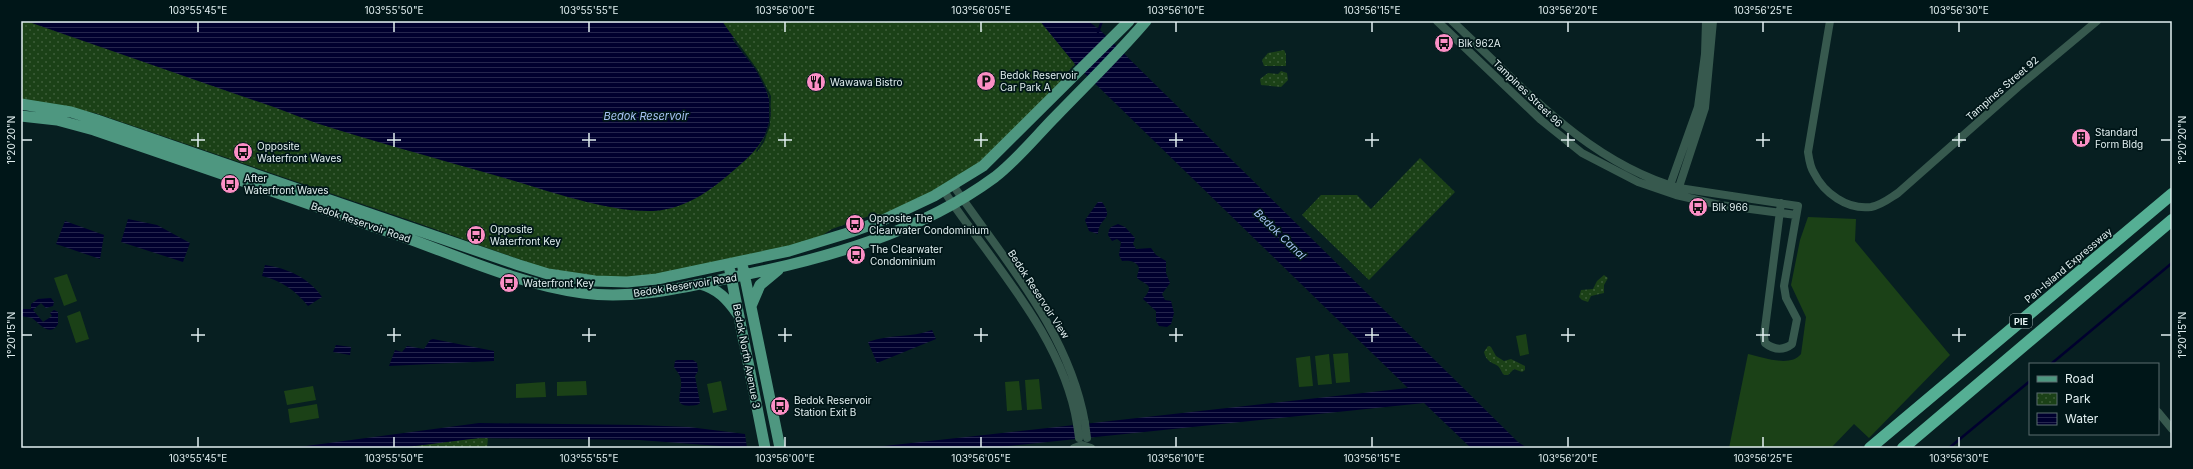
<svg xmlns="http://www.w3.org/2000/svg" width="2193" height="469" viewBox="0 0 2193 469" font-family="Inter,sans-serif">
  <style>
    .grass { fill: #1b4117 }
    .park { fill: url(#park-dots) }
    .water { fill: url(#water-rules) }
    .pier { fill: #071f21 }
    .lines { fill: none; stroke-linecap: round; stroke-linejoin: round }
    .stream { stroke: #00002e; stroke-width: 2.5 }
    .minor { stroke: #37594e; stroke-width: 8 }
    .major { stroke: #4e9780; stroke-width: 11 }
    .highway { stroke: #55af94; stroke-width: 12 }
    .minor-bridge { stroke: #37594e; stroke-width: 8 }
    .ticks { fill: none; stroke: #e2f0f1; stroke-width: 1.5 }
    .labels { text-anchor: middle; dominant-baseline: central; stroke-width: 3.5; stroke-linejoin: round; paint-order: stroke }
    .shield { fill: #001618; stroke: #9eafb0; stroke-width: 1 }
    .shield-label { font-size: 9px; font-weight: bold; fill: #e2f0f1 }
    .poi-label { font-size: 10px; fill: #e2f0f1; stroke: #001618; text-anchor: start }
    .street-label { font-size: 10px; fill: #e2f0f1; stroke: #001618 }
    .water-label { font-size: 11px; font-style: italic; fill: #a7c4f4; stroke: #001618 }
    .neatline { fill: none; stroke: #e2f0f1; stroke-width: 1.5 }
    .ticks-label { font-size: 10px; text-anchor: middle; fill: #e2f0f1 }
  </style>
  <defs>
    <pattern id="park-dots" width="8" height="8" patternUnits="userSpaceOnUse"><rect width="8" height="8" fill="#1b4117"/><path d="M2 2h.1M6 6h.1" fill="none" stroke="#3c5d39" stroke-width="1.8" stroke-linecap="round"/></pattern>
    <pattern id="water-rules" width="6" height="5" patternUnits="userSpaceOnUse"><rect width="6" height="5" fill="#00002e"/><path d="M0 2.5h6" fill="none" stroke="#25264d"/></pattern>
  </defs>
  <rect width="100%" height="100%" fill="#071f21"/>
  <path class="grass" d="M1808,217L1856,219L1855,241L1950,355L1869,438L1854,424L1831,448H1729L1748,354C1763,357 1790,368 1801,354L1806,317L1791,285L1800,240Z
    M67,274L77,301L64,306L54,278Z
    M80,311L89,339L76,343L67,316Z
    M1526,334L1529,354L1520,356L1516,336Z
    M1348,353L1350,382L1336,383L1333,354Z
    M1329,354L1332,384L1318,385L1315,356Z
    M1310,356L1313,386L1299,387L1296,358Z
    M1039,379L1042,409L1027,410L1025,380Z
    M586,381L587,395L557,396V382Z
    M721,381L727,410L713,413L707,384Z
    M1019,381L1022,410L1007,411L1005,382Z
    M545,382L546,397L516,398V384Z
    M313,386L316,400L287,405L284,391Z
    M317,404L319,418L290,423L288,409Z"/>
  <path class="park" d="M21,21H1040L1075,64L1060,80L1064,83L999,148L953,182L885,216H869L832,229L812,242L656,276L596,278L546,269L415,222L95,113L21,100Z
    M1284,50L1286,54V66H1264L1262,60L1268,53Z
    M1281,71L1287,73L1288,80L1281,87L1261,85L1260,79L1268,73L1278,74Z
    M1420,158L1455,192L1369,280L1302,215L1321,195H1357L1371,209Z
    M1604,275L1608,278L1604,285V293L1591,296L1588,302L1582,300L1579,297L1581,290L1593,289L1597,281Z
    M1488,346L1491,347L1496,356L1504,361L1511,359L1525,366V370L1522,372L1514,369L1508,375H1504C1501,372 1501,369 1498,366C1491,362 1486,361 1484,352Z
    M488,438L487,448H399L467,439Z"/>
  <path class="water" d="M26,21H722C755,70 802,112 741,164C715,187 689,209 653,211C607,213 540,188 494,175C435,158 375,142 316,123C294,115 272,106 250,99C175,73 101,47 26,21Z
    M1040,21H1088L1100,30L1518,442L1527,448H1471L1424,403L990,448H866L1408,388L1075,64Z
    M1098,202H1102C1115,221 1099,216 1098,234L1089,231L1085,220Z
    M128,219L157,225L190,243L183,262L121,242Z
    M65,221L104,235L100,259L56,244Z
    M1118,224L1125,227L1135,238L1133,244L1136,249L1151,248L1156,255L1166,261V273L1170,283L1162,294L1165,300L1171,301L1174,313L1171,324L1167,327L1159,326L1156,321V311L1143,299C1156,284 1145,285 1137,278C1137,274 1139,271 1139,268C1137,261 1128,260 1122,261L1119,255L1121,242L1117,239L1112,241L1108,235L1109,230L1111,227Z
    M265,265C287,268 309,278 322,297L308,306C295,290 282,281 262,276Z
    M51,298L54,302L53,306L46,308L41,303L33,310L43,322L52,316L50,313L54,310L58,312V324C50,338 39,323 32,318L21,316V309H31V304L38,299Z
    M932,330L936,339L877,363L868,342C889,334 911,338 932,330Z
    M433,339L494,351V361L389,366L395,350L402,352L407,346L424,349L430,340Z
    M336,345L351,347L350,355L333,352Z
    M677,360H693L697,363L698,371L695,376L700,403L697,405C669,409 683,394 681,381C681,375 677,372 674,367L675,361Z
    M479,423L639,425L689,427L745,434L747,448L639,440L479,438L399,448H291Z"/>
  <path class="pier" d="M734,38L757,69L771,96L770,125L764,142L757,152L756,151L764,138L769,122V96L756,70L732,39Z"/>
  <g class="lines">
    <path class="stream" d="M1098,32L1102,21
      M2051,364L2172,263
      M1949,448L2030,381"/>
    <path class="minor" d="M1437,21L1541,120L1582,153L1638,182L1676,195L1720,205L1796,215
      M1452,21C1520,84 1586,162 1679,188L1798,206L1784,286L1786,298L1797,319L1792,344C1783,351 1774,350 1765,343L1764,336L1781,203
      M1830,21L1808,152C1809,159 1810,167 1814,173C1824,193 1847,210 1871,207C1882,205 1890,198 1898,193L2018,87L2097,21
      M953,185C1004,260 1069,331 1085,423
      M944,191C991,262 1063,336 1077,424
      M1668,191L1698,107L1705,54L1706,21
      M1677,193L1705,108L1713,21
      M2158,412L2172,429
      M1074,448L1082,445L1091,448"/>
    <path class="major" d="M21,104L71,112L97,120L519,265L548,274L595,281L627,282L657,279L789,251L851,232L881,221L934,196L983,166L1129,21
      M21,116L57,120L94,130C197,165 301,201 404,237C462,258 522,285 583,293C633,300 685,287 734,277C825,259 919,233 995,177C1018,159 1037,135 1057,115C1087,84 1118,54 1146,21
      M743,268L780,448
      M730,271L765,448
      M700,284C718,289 727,299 737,313
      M751,306L760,285L778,270"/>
    <path class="highway" d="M1870,448L2172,194
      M1903,448L2172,220"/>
    <path class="minor-bridge" d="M1085,423L1087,438
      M1077,424L1079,438"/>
  </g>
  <path class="ticks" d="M198,22V32M394,22V32M589,22V32M785,22V32M981,22V32M1176,22V32M1372,22V32M1568,22V32M1763,22V32M1959,22V32M198,133V147M394,133V147M589,133V147M785,133V147M981,133V147M1176,133V147M1372,133V147M1568,133V147M1763,133V147M1959,133V147M22,140H32M191,140H205M387,140H401M582,140H596M778,140H792M974,140H988M1169,140H1183M1365,140H1379M1561,140H1575M1756,140H1770M1952,140H1966M2161,140H2171M198,328V342M394,328V342M589,328V342M785,328V342M981,328V342M1176,328V342M1372,328V342M1568,328V342M1763,328V342M1959,328V342M22,335H32M191,335H205M387,335H401M582,335H596M778,335H792M974,335H988M1169,335H1183M1365,335H1379M1561,335H1575M1756,335H1770M1952,335H1966M2161,335H2171M198,437V447M394,437V447M589,437V447M785,437V447M981,437V447M1176,437V447M1372,437V447M1568,437V447M1763,437V447M1959,437V447"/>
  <defs>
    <g id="bus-disc" transform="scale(1)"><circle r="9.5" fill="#fb8fc5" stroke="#001618"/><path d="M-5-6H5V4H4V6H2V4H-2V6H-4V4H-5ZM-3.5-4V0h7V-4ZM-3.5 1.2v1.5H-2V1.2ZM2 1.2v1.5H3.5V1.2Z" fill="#111"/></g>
    <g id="parking-disc" transform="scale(1)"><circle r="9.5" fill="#fb8fc5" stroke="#001618"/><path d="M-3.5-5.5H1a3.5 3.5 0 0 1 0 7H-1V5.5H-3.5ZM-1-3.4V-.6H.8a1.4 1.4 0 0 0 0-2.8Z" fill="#111"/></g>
    <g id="restaurant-disc" transform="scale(1)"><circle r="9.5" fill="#fb8fc5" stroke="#001618"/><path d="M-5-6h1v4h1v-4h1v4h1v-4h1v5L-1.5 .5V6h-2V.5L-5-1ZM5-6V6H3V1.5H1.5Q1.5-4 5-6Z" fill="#111"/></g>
    <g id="building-disc" transform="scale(1)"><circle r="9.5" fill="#fb8fc5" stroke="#001618"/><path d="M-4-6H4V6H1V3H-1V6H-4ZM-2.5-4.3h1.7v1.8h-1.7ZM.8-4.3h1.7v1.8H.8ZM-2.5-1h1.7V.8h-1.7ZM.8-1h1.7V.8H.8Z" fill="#111"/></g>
  </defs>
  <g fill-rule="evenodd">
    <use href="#bus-disc" x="1444" y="43"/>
    <use href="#parking-disc" x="986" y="81"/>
    <use href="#restaurant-disc" x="816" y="82"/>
    <use href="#building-disc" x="2081" y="138"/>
    <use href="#bus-disc" x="243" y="152"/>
    <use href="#bus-disc" x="230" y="184"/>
    <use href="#bus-disc" x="1698" y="207"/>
    <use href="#bus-disc" x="855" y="224"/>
    <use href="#bus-disc" x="476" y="235"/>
    <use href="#bus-disc" x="856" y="255"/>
    <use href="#bus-disc" x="509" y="283"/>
    <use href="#bus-disc" x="780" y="406"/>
  </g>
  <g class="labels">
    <rect class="shield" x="2010" y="314" width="22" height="14" rx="3"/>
    <g class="shield-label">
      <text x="2021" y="321">PIE</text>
    </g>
    <g class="poi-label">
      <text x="1458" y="43">Blk 962A</text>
      <text x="1000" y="75">Bedok Reservoir<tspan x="1000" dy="12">Car Park A</tspan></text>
      <text x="830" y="82">Wawawa Bistro</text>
      <text x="2095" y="132">Standard<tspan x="2095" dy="12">Form Bldg</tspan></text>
      <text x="257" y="146">Opposite<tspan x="257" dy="12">Waterfront Waves</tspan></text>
      <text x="244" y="178">After<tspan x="244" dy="12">Waterfront Waves</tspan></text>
      <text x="1712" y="207">Blk 966</text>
      <text x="869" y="218">Opposite The<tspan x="869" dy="12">Clearwater Condominium</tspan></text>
      <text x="490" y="229">Opposite<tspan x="490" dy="12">Waterfront Key</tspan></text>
      <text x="870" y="249">The Clearwater<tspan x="870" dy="12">Condominium</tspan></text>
      <text x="523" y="283">Waterfront Key</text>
      <text x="794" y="400">Bedok Reservoir<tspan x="794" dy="12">Station Exit B</tspan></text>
    </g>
    <g class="street-label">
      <text transform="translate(2002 88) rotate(-41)">Tampines Street 92</text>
      <text transform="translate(1528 93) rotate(44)">Tampines Street 96</text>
      <text transform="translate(361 222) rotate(19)">Bedok Reservoir Road</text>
      <text transform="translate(2068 265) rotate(-40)">Pan-Island Expressway</text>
      <text transform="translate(685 285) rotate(-9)">Bedok Reservoir Road</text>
      <text transform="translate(1039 294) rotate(57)">Bedok Reservoir View</text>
      <text transform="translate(747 356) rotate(79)">Bedok North Avenue 3</text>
    </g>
    <g class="water-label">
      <text x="646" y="116">Bedok Reservoir</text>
      <text transform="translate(1280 234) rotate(44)">Bedok Canal</text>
    </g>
  </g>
  <rect width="2193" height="469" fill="none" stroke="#001618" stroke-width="44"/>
  <rect x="2029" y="363" width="130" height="72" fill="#001618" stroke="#5a6d6f"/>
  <rect x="2037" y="376" width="20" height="6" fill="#4e9780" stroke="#5a6d6f"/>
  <text x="2065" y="383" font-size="12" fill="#e2f0f1">Road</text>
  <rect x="2037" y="393" width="20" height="12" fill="url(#park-dots)" stroke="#5a6d6f"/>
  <text x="2065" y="403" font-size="12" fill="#e2f0f1">Park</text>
  <rect x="2037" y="413" width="20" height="12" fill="url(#water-rules)" stroke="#5a6d6f"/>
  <text x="2065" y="423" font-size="12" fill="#e2f0f1">Water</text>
  <rect x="22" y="22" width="2149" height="425" class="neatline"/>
  <g class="ticks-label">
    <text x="198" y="14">103°55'45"E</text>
    <text x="394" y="14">103°55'50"E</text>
    <text x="589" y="14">103°55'55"E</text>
    <text x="785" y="14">103°56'00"E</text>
    <text x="981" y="14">103°56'05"E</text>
    <text x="1176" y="14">103°56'10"E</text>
    <text x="1372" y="14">103°56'15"E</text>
    <text x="1568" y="14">103°56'20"E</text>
    <text x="1763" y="14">103°56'25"E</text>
    <text x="1959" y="14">103°56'30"E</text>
    <text transform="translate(11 140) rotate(-90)" y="4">1°20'20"N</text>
    <text transform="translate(2182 140) rotate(-90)" y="4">1°20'20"N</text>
    <text transform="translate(11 335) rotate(-90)" y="4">1°20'15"N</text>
    <text transform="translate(2182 335) rotate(-90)" y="4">1°20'15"N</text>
    <text x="198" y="462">103°55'45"E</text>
    <text x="394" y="462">103°55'50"E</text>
    <text x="589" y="462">103°55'55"E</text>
    <text x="785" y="462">103°56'00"E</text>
    <text x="981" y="462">103°56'05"E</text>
    <text x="1176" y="462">103°56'10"E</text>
    <text x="1372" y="462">103°56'15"E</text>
    <text x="1568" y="462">103°56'20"E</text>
    <text x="1763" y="462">103°56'25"E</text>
    <text x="1959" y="462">103°56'30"E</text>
  </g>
</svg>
